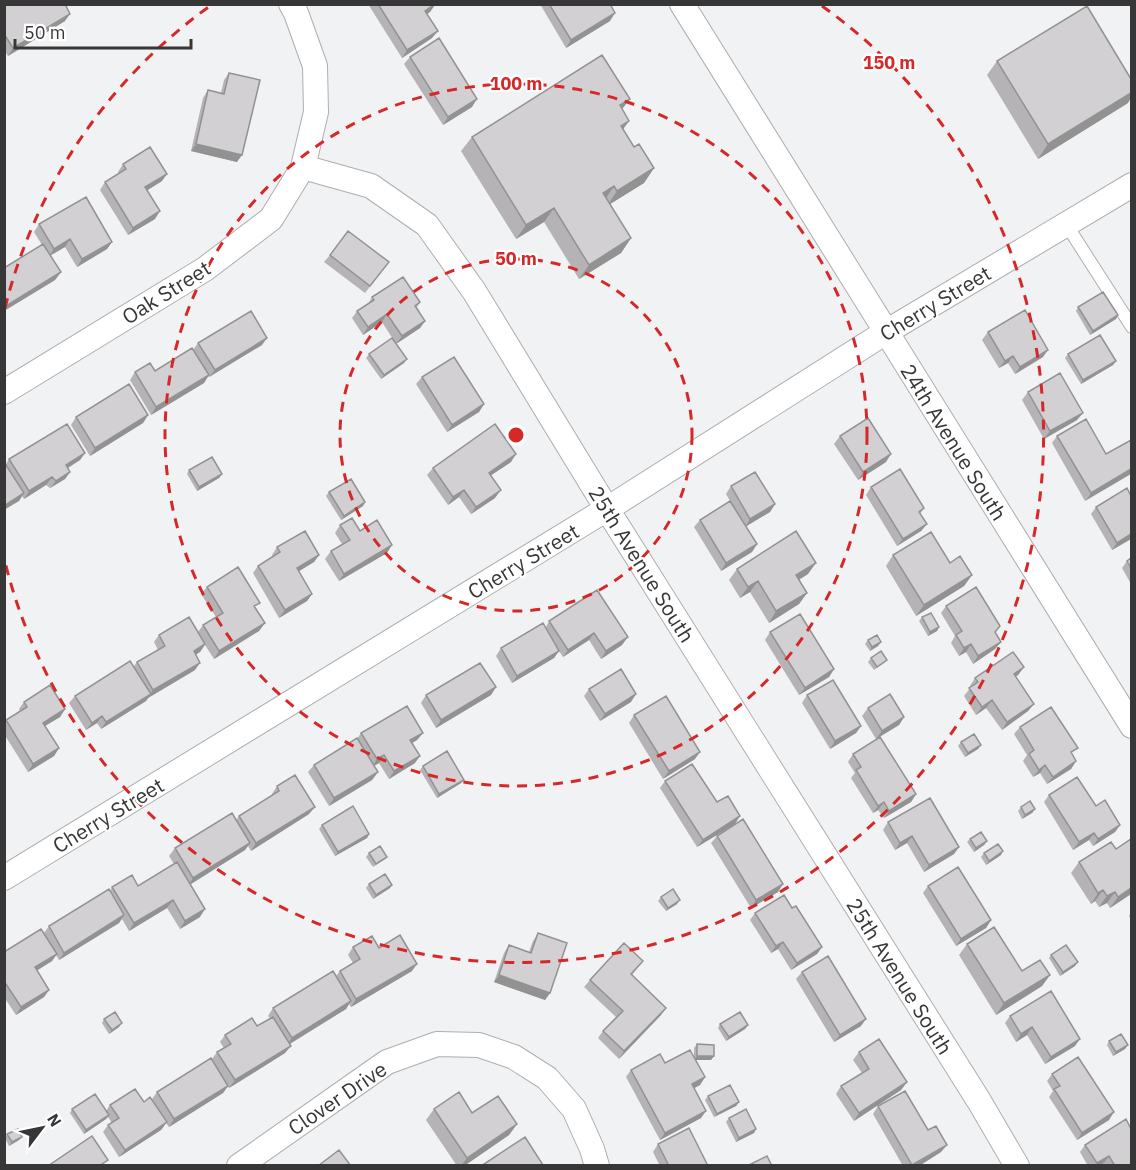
<svg xmlns="http://www.w3.org/2000/svg" width="1136" height="1170" viewBox="0 0 1136 1170" font-family="'IBM Plex Sans',sans-serif">
  <style>
    .lines { fill: none; stroke-linecap: round; stroke-linejoin: round }
    .service-casing { stroke: #adaeb0; stroke-width: 14 }
    .minor-casing { stroke: #adaeb0; stroke-width: 26 }
    .service { stroke: #fff; stroke-width: 12 }
    .minor { stroke: #fff; stroke-width: 24 }
    .wall { fill: #b5b3b5 }
    .shaded-wall { fill: #939293 }
    .building { fill: #d2d0d2; stroke: #939293; stroke-width: 1.5 }
    .ring { fill: none; stroke: #d62828; stroke-width: 3; stroke-dasharray: 10 8 }
    .labels { text-anchor: middle; dominant-baseline: central; stroke-width: 4.5; stroke-linejoin: round; paint-order: stroke }
    .street-label { font-size: 21px; fill: #373738; stroke: #fff }
    .centre { fill: #d62828; stroke: #fff; stroke-width: 3 }
    .ring-label { font-size: 18px; text-anchor: middle; font-weight: bold; fill: #d62828; stroke: #fff; stroke-width: 4.5; stroke-linejoin: round; paint-order: stroke }
  </style>
  <rect width="100%" height="100%" fill="#f1f2f4"/>
  <g class="lines">
    <g class="service-casing">
      <path id="service" d="M1066,224L1132,327"/>
    </g>
    <g class="minor-casing">
      <path id="minor" d="M682,4L1132,726
        M303,167L371,186L427,225L474,291L607,509L979,1101L1017,1166
        M4,392L205,269L271,219L303,167L316,112L315,66L296,13L291,4
        M4,878L607,509L886,332L1132,185
        M239,1166L387,1062L437,1044L479,1045L514,1057L547,1078L574,1109L592,1149L597,1166"/>
    </g>
    <use href="#service" class="service"/>
    <use href="#minor" class="minor"/>
  </g>
  <path class="wall" d="M4,4L65,21L8,56L4,50Z
    M368,4H435L430,12L427,14L432,38L402,58Z
    M540,4H610V21L566,48Z
    M410,57L472,107L443,125L404,64Z
    M997,61L1128,103L1038,159L987,75Z
    M229,73L237,162L191,151L203,98L208,90L221,93L224,80Z
    M622,109L623,130L634,147L654,168L644,183L610,204L631,238L621,253L579,279L544,222L516,239L461,151L472,137Z
    M123,164L162,181L147,190L155,219L128,235L100,190L105,182L119,174L118,172Z
    M39,224L112,242L107,249L77,267L65,247L50,256L61,272L55,280L4,311V268L42,245L34,232Z
    M330,255L389,262L365,293L324,262Z
    M372,297L420,302L417,307L425,321L420,328L396,344L382,322L363,335L352,318L357,311L368,304Z
    M1078,307L1118,315L1116,319L1090,335L1076,311Z
    M988,332L1043,357L1015,374L1008,363L999,368L982,340Z
    M198,343L262,345L209,377L208,376L204,383L151,415L130,380L135,372L155,371L193,350Z
    M369,354L404,363L381,379L366,358Z
    M1068,354L1116,361L1113,365L1081,384L1065,358Z
    M422,377L484,404L479,412L447,432L416,384Z
    M1028,392L1077,420L1044,439L1022,400Z
    M148,415L143,423L90,456L71,425L76,417Z
    M840,436L886,462L858,480L834,444Z
    M1057,436L1106,454L1131,440L1085,501L1052,443Z
    M85,453L80,460L68,468L70,472L65,479L50,488L46,485L24,499L22,496L19,501L6,464L9,459Z
    M511,462L491,475L495,498L471,514L459,497L448,505L427,475L433,468Z
    M189,470L222,474L219,478L197,491L187,474Z
    M731,486L775,504L770,512L746,526L757,544L752,552L721,571L694,527L700,520L730,501L726,494Z
    M871,487L924,508L920,514L927,524L921,531L897,546L866,495Z
    M329,492L365,502L363,506L341,520L326,496Z
    M1096,507L1131,539L1112,550L1091,514Z
    M340,525L360,531L387,553L339,581L325,559L331,551L342,544L335,533Z
    M277,547L319,555L314,562L299,571L312,594L307,601L279,618L253,573L258,566L273,557L272,555Z
    M893,555L950,563L972,575L964,586L916,616L886,566Z
    M1131,558V584L1122,568L1127,561Z
    M737,569L808,574L799,580L807,593L799,604L769,623L750,592L740,598L729,580Z
    M207,587L256,608L265,623L259,631L214,659L205,645L200,652L195,655V670L148,698L146,701L101,729L97,723L86,730L69,703L75,696L134,666L137,662L158,650L154,642L159,635L198,632L203,625L216,617L201,594Z
    M597,590L622,645L601,659L589,640L563,657L559,651L554,658L512,683L496,656L501,648L546,627L549,621Z
    M946,606L1000,626L995,633L1001,642L995,649L973,664L966,652L959,656L951,643L955,636L941,613Z
    M922,617L939,627L937,631L928,636L919,621Z
    M770,632L834,669L829,677L799,695L765,640Z
    M868,640L881,642L878,646L870,651L865,644Z
    M871,658L887,660L884,663L874,670L868,662Z
    M1024,667L1018,675L1015,677L1034,704L1028,711L1002,730L986,708L976,715L964,696L971,687L970,686L975,678Z
    M496,687L491,695L436,728L421,703L426,695Z
    M589,689L631,702L600,721L584,696Z
    M807,695L861,726L856,733L830,749L802,703Z
    M24,702L65,709L60,717L45,726L59,748L54,756L28,772L4,734V721L20,711L19,709Z
    M868,708L904,717L899,725L876,739L862,716Z
    M634,715L695,759L663,779L629,723Z
    M1020,727L1076,761L1071,769L1047,784L1040,773L1033,777L1023,761L1027,755L1014,734Z
    M361,733H423L417,740L412,743L415,763L389,779L379,763L374,766L378,772L372,780L329,806L308,772L314,765L357,739Z
    M961,742L981,745L978,749L965,757L958,746Z
    M853,754L916,794L911,802L884,818L878,810L873,813L851,778L855,773L848,762Z
    M423,766L461,783L437,798L420,770Z
    M665,781L717,802L735,824L697,847L660,788Z
    M277,786L309,814L251,851L248,846L245,850L190,884L200,917L180,929L167,908L129,931L122,919L119,923L59,960L56,955L52,961L37,970L49,990L44,997L16,1015L4,997V952L44,933L49,926L110,891L112,887L138,886L174,864L169,856L175,848L236,820L239,816L272,795V794Z
    M1049,795L1096,806L1120,825L1115,832L1093,846L1089,840L1073,850L1044,802Z
    M1021,807L1035,809L1032,813L1022,819L1018,811Z
    M888,822L959,847L954,854L924,872L907,843L895,850L883,830Z
    M322,825L369,834L367,838L335,856L319,829Z
    M717,836L778,892L751,908L711,843Z
    M970,839L987,841L984,845L974,852L967,842Z
    M369,853L387,857L384,860L373,867L366,857Z
    M984,853L1001,855L986,865L981,857Z
    M1079,862L1131,894L1110,908L1107,903L1099,907L1095,901L1091,904L1071,873Z
    M369,884L390,888L373,899L366,888Z
    M928,886L991,920L986,928L956,946L923,893Z
    M661,897L677,904L666,911L658,901Z
    M792,908L822,947L817,954L791,970L778,949L771,953L750,920L755,913Z
    M1131,912V920L1129,916Z
    M538,933L550,993L545,1000L494,982L504,953L509,945L529,952L533,941Z
    M967,944L1022,971L1050,975L1042,986L996,1015L959,955Z
    M353,947L379,948L412,971L351,1007L349,1004L346,1009L290,1044L285,1053L229,1088L212,1059L217,1052L224,1048L220,1042L225,1035L257,1026L270,1018L268,1016L273,1008L336,976L340,971L353,963L348,955Z
    M1051,955L1075,966L1060,976L1049,958Z
    M643,961L632,975L661,1015L619,1059L598,1038L603,1031L616,1017L584,987L590,980Z
    M802,972L861,1026L834,1042L796,979Z
    M1010,1016L1075,1046L1045,1064L1027,1035L1016,1042L1005,1023Z
    M104,1019L119,1027L109,1034L102,1023Z
    M720,1024L748,1025L745,1029L726,1041L718,1028Z
    M1109,1041L1125,1049L1113,1056L1107,1045Z
    M697,1044L714,1056L711,1060H696L705,1077L700,1085L694,1088L701,1118L660,1140L626,1077L631,1070L694,1057V1048Z
    M859,1052L907,1082L901,1090L854,1121L836,1094L841,1086L862,1073L853,1060Z
    M1052,1074L1109,1120L1077,1140L1049,1097L1053,1091L1047,1081Z
    M228,1086L223,1093L169,1127L166,1123L161,1130L119,1157L103,1132L108,1125L112,1123L108,1117L106,1119L84,1134L70,1113L72,1109L106,1111L110,1105L144,1102L152,1099L157,1092Z
    M708,1096L739,1102L736,1106L714,1117L705,1100Z
    M878,1106L941,1152L919,1166H903L873,1114Z
    M434,1109L472,1113L517,1124L509,1135L464,1166H457L426,1120Z
    M729,1118L756,1129L754,1133L736,1142L726,1122Z
    M7,1134L19,1140L9,1146L5,1138Z
    M658,1144L708,1166H660L653,1152Z
    M1085,1145L1131,1166H1105L1104,1163L1100,1166H1088L1080,1152Z"/>
  <path class="shaded-wall" d="M435,5L430,12L420,19L425,11Z
    M615,13L610,21L566,48L571,40Z
    M70,14L65,21L8,56L13,48Z
    M438,31L432,38L402,58L407,50Z
    M1131,93V98L1128,103L1038,159L1048,144Z
    M477,99L472,107L443,125L448,117Z
    M630,99L619,113L620,105Z
    M629,121L619,135L621,126Z
    M196,144L242,155L237,162L191,151Z
    M654,168L644,183L607,206L617,191Z
    M167,174L162,181L140,195L145,187Z
    M614,186L604,201L603,193Z
    M554,208L544,222L516,239L526,225Z
    M160,211L155,219L128,235L133,228Z
    M631,238L621,253L579,279L589,265Z
    M70,239L65,247L49,256L54,249Z
    M112,242L107,249L77,267L82,259Z
    M61,272L55,280L4,311V308L6,306Z
    M387,314L382,322L363,335L368,327Z
    M1118,315L1116,319L1090,335L1093,331Z
    M425,321L420,328L396,344L402,336Z
    M267,338L262,345L209,377L215,370Z
    M1048,350L1043,357L1015,374L1020,367Z
    M1013,356L1008,363L999,368L1005,361Z
    M407,359L404,363L381,379L384,375Z
    M1116,361L1113,365L1081,384L1083,380Z
    M209,375L204,383L151,415L156,407Z
    M484,404L479,412L447,432L452,425Z
    M1083,413L1077,420L1044,439L1050,431Z
    M148,415L143,423L90,456L95,448Z
    M85,453L80,460L61,472L66,465Z
    M516,454L511,462L484,480L489,473Z
    M891,454L886,462L858,480L863,472Z
    M1131,469V474L1085,501L1091,493Z
    M70,472L65,479L50,488L56,481Z
    M222,474L219,478L197,491L199,487Z
    M52,477L46,485L24,499L29,491Z
    M464,490L459,497L448,505L453,497Z
    M501,490L495,498L471,514L476,507Z
    M24,493L19,501L4,510V506Z
    M365,502L363,506L341,520L344,516Z
    M775,504L770,512L745,527L750,519Z
    M927,524L921,531L897,546L903,539Z
    M1131,534V539L1112,550L1117,543Z
    M757,544L752,552L721,571L726,563Z
    M392,545L387,553L339,581L344,574Z
    M319,555L314,562L291,576L297,568Z
    M816,563L808,574L788,586L796,575Z
    M972,575L964,586L916,616L924,605Z
    M758,581L750,592L740,598L748,587Z
    M807,593L799,604L769,623L776,611Z
    M312,594L307,601L279,618L285,610Z
    M265,623L259,631L214,659L219,651Z
    M939,627L937,631L928,636L930,632Z
    M594,633L589,640L563,657L568,650Z
    M628,637L622,645L601,659L606,651Z
    M881,642L878,646L870,651L872,647Z
    M1001,642L995,649L973,664L978,656Z
    M205,644L200,652L188,659L194,651Z
    M971,644L966,652L959,656L964,648Z
    M559,651L554,658L512,683L517,676Z
    M200,663L195,670L148,698L153,690Z
    M1024,667L1018,675L1008,682L1014,674Z
    M834,669L829,677L799,695L805,688Z
    M496,687L491,695L436,728L441,720Z
    M151,694L146,701L101,729L106,722Z
    M636,694L631,702L600,721L605,714Z
    M992,700L986,708L976,715L982,707Z
    M1034,704L1028,711L1002,730L1007,722Z
    M65,709L60,717L38,730L43,723Z
    M102,716L97,723L86,730L92,723Z
    M904,717L899,725L876,739L882,731Z
    M861,726L856,733L830,749L835,741Z
    M423,733L417,740L405,747L410,740Z
    M981,745L978,749L965,757L968,753Z
    M59,748L54,756L28,772L33,764Z
    M700,752L695,759L663,779L669,771Z
    M384,755L379,763L372,767L377,759Z
    M420,756L415,763L389,779L394,771Z
    M1076,761L1071,769L1047,784L1053,777Z
    M1045,765L1040,773L1033,777L1039,770Z
    M378,772L372,780L329,806L334,798Z
    M464,780L461,783L437,798L439,794Z
    M916,794L911,802L884,818L889,811Z
    M884,802L878,810L873,813L878,806Z
    M315,807L309,814L251,851L256,843Z
    M1035,809L1032,813L1022,819L1025,815Z
    M740,816L735,824L697,847L703,840Z
    M1120,825L1115,832L1093,846L1098,839Z
    M1094,833L1089,840L1073,850L1079,842Z
    M369,834L367,838L335,856L338,852Z
    M912,836L907,843L895,850L900,843Z
    M987,841L984,845L974,852L976,848Z
    M250,843L245,850L188,886L193,878Z
    M959,847L954,854L924,872L929,865Z
    M1003,851L1001,855L986,865L989,861Z
    M783,884L778,892L751,908L756,900Z
    M392,885L390,888L373,899L376,895Z
    M1131,888V894L1110,908L1118,897Z
    M1103,890L1095,901L1091,904L1098,893Z
    M1115,892L1107,903L1099,907L1107,896Z
    M173,900L167,908L129,931L134,923Z
    M680,900L677,904L666,911L668,908Z
    M205,909L200,917L180,929L185,921Z
    M124,915L119,923L59,960L64,953Z
    M991,920L986,928L956,946L961,939Z
    M783,942L778,949L771,953L776,946Z
    M822,947L817,954L791,970L797,963Z
    M57,954L52,961L30,975L35,967Z
    M1078,962L1075,966L1060,976L1063,972Z
    M417,964L412,971L351,1007L356,999Z
    M499,975L550,993L545,1000L494,982Z
    M1050,975L1042,986L996,1015L1004,1003Z
    M49,990L44,997L16,1015L21,1007Z
    M351,1001L346,1009L286,1046L292,1038Z
    M666,1008L661,1015L619,1059L624,1051Z
    M866,1019L861,1026L834,1042L840,1035Z
    M122,1023L119,1027L109,1034L112,1030Z
    M748,1025L745,1029L726,1041L729,1037Z
    M1032,1027L1027,1035L1016,1042L1021,1034Z
    M1080,1039L1075,1046L1045,1064L1051,1057Z
    M1128,1045L1125,1049L1113,1056L1116,1052Z
    M291,1046L285,1053L229,1088L235,1080Z
    M697,1056H714L711,1060H694Z
    M705,1077L700,1085L687,1092L692,1084Z
    M907,1082L901,1090L854,1121L859,1113Z
    M228,1086L223,1093L169,1127L174,1119Z
    M739,1102L736,1106L714,1117L717,1114Z
    M706,1111L701,1118L660,1140L665,1133Z
    M1114,1112L1109,1120L1077,1140L1082,1133Z
    M109,1115L106,1119L84,1134L86,1130Z
    M167,1122L161,1130L119,1157L125,1150Z
    M517,1124L509,1135L464,1166H461L467,1158Z
    M756,1129L754,1133L736,1142L739,1138Z
    M22,1137L19,1140L9,1146L12,1142Z
    M947,1145L941,1152L919,1166H912Z
    M1109,1156L1104,1163L1100,1166H1095L1097,1163Z"/>
  <path class="building" d="M4,4H65L70,14L13,48L4,34Z
    M378,4H435L425,11L438,31L407,50Z
    M549,4H610L615,13L571,40Z
    M1087,6L1131,79V93L1048,144L997,61Z
    M439,38L477,99L448,117L410,57Z
    M602,55L630,99L620,105L629,121L621,126L634,147L639,144L654,168L617,191L614,186L603,193L631,238L589,265L554,208L526,225L472,137Z
    M229,73L260,80L242,155L196,144L208,90L224,94Z
    M150,147L167,174L145,187L160,211L133,228L105,182L126,169L123,164Z
    M86,197L112,242L82,259L70,239L54,249L39,224Z
    M348,231L389,262L370,286L330,255Z
    M43,244L61,272L6,306L4,304V268Z
    M403,277L420,302L415,306L425,321L402,336L387,314L368,327L357,311L374,300L372,297Z
    M1103,292L1118,315L1093,331L1078,307Z
    M1025,310L1048,350L1020,367L1013,356L1005,361L988,332Z
    M251,311L267,338L215,370L198,343Z
    M1100,335L1116,361L1083,380L1068,354Z
    M392,338L407,359L384,375L369,354Z
    M192,348L209,375L156,407L135,372L150,363L155,371Z
    M454,357L484,404L452,425L422,377Z
    M1060,373L1083,413L1050,431L1028,392Z
    M129,384L148,415L95,448L76,417Z
    M868,418L891,454L863,472L840,436Z
    M1086,419L1106,454L1131,440V469L1091,493L1057,436Z
    M67,424L85,453L66,465L70,472L56,481L52,477L29,491L9,459Z
    M495,424L516,454L489,473L501,490L476,507L464,490L453,497L433,468Z
    M212,457L222,474L199,487L189,470Z
    M4,462L24,493L4,506Z
    M900,469L924,508L919,512L927,524L903,539L871,487Z
    M755,472L775,504L750,519L731,486Z
    M351,479L365,502L344,516L329,492Z
    M1127,488L1131,496V534L1117,543L1096,507Z
    M730,501L757,544L726,563L700,520Z
    M352,518L360,531L377,520L392,545L344,574L331,551L350,540L340,525Z
    M305,531L319,555L297,568L312,594L285,610L258,566L280,552L277,547Z
    M796,531L816,563L796,575L807,593L776,611L758,581L748,587L737,569Z
    M931,532L950,563L960,556L972,575L924,605L893,555Z
    M1131,558V568L1127,561Z
    M238,567L260,603L254,606L265,623L219,651L203,625L223,613L207,587Z
    M976,587L1000,626L995,632L1001,642L978,656L971,644L964,648L956,635L962,631L946,606Z
    M597,590L628,637L606,651L594,633L568,650L549,621Z
    M931,613L939,627L930,632L922,617Z
    M800,614L834,669L805,688L770,632Z
    M189,617L205,644L194,651L200,663L153,690L137,662L165,646L159,635Z
    M543,623L559,651L517,676L501,648Z
    M877,635L881,642L872,647L868,640Z
    M881,651L887,660L877,667L871,658Z
    M1013,652L1024,667L1014,674L1034,704L1007,722L992,700L982,707L969,688L978,682L975,678Z
    M130,661L151,694L106,722L102,716L92,723L75,696Z
    M480,663L496,687L441,720L426,695Z
    M621,669L636,694L605,714L589,689Z
    M833,680L861,726L835,741L807,695Z
    M50,685L65,709L43,723L59,748L33,764L6,720L27,707L24,702Z
    M890,694L904,717L882,731L868,708Z
    M666,696L700,752L669,771L634,715Z
    M407,706L423,733L410,740L420,756L394,771L384,755L377,759L361,733Z
    M1051,707L1078,748L1071,752L1076,761L1053,777L1045,765L1039,770L1029,754L1034,750L1020,727Z
    M974,734L981,745L968,753L961,742Z
    M880,737L916,794L889,811L884,802L878,806L856,770L861,767L853,754Z
    M357,738L378,772L334,798L314,765Z
    M447,751L464,780L439,794L423,766Z
    M692,764L717,802L728,796L740,816L703,840L665,781Z
    M295,775L315,807L256,843L239,816L279,791L277,786Z
    M1077,777L1096,806L1105,800L1120,825L1098,839L1094,833L1079,842L1049,795Z
    M930,798L959,847L929,865L912,836L900,843L888,822Z
    M1030,801L1035,809L1025,815L1021,807Z
    M353,806L369,834L338,852L322,825Z
    M232,813L250,843L193,878L175,848Z
    M743,819L783,884L756,900L717,836Z
    M981,832L987,841L976,848L970,839Z
    M1131,839V888L1118,897L1115,892L1107,896L1103,890L1098,893L1079,862L1111,842L1116,849Z
    M998,844L1003,851L989,861L984,853Z
    M380,846L387,857L376,864L369,853Z
    M177,862L205,909L185,921L173,900L134,923L112,887L132,875L138,886Z
    M958,867L991,920L961,939L928,886Z
    M385,874L392,885L376,895L369,884Z
    M109,889L124,915L64,953L49,926Z
    M673,889L680,900L668,908L661,897Z
    M784,895L792,908L796,906L822,947L797,963L783,942L776,946L755,913Z
    M994,927L1022,971L1040,960L1050,975L1004,1003L967,944Z
    M41,929L57,954L35,967L49,990L21,1007L4,981V952Z
    M538,933L567,943L550,993L499,975L509,945L531,953Z
    M400,935L417,964L356,999L340,971L360,959L353,947L372,936L379,948Z
    M624,943L643,961L631,974L666,1008L624,1051L603,1031L623,1011L590,980Z
    M1066,945L1078,962L1063,972L1051,955Z
    M828,956L866,1019L840,1035L802,972Z
    M333,971L351,1001L292,1038L273,1008Z
    M1051,991L1080,1039L1051,1057L1032,1027L1021,1034L1010,1016Z
    M115,1012L122,1023L112,1030L104,1019Z
    M740,1012L748,1025L729,1037L720,1024Z
    M273,1017L291,1046L235,1080L217,1052L231,1044L225,1035L252,1018L257,1026Z
    M1121,1034L1128,1045L1116,1052L1109,1041Z
    M879,1039L907,1082L859,1113L841,1086L869,1069L859,1052Z
    M697,1044L714,1045V1056H697Z
    M690,1050L705,1077L692,1084L706,1111L665,1133L631,1070L660,1054L665,1063Z
    M1078,1057L1114,1112L1082,1133L1054,1089L1060,1086L1052,1074Z
    M211,1058L228,1086L174,1119L157,1092Z
    M730,1085L739,1102L717,1114L708,1096Z
    M135,1089L144,1102L150,1097L167,1122L125,1150L108,1125L119,1118L110,1105Z
    M905,1091L928,1130L936,1126L947,1145L912,1165L878,1106Z
    M459,1092L472,1113L498,1096L517,1124L467,1158L434,1109Z
    M95,1094L109,1115L86,1130L72,1109Z
    M746,1109L756,1129L739,1138L729,1118Z
    M1126,1119L1131,1129V1166H1115L1109,1156L1097,1163L1085,1145Z
    M689,1128L708,1166H669L658,1144Z
    M18,1129L22,1137L12,1142L7,1134Z
    M92,1136L108,1160L99,1166H48Z
    M525,1137L543,1165L485,1166L484,1164Z
    M339,1150L351,1166H318Z
    M767,1156L772,1166L749,1165Z"/>
  <g class="ring">
    <circle cx="516" cy="435" r="176"/>
    <circle cx="516" cy="435" r="351"/>
    <path d="M5 308A527 527 0 0 1 210 6M822 6A527 527 0 1 1 5 562"/>
  </g>
  <g class="labels">
    <g class="street-label">
      <text transform="translate(166 292) rotate(-32)">Oak Street</text>
      <text transform="translate(935 303) rotate(-31)">Cherry Street</text>
      <text transform="translate(954 442) rotate(58)">24th Avenue South</text>
      <text transform="translate(523 561) rotate(-31)">Cherry Street</text>
      <text transform="translate(642 564) rotate(58)">25th Avenue South</text>
      <text transform="translate(108 815) rotate(-31)">Cherry Street</text>
      <text transform="translate(900 976) rotate(58)">25th Avenue South</text>
      <text transform="translate(337 1098) rotate(-34)">Clover Drive</text>
    </g>
  </g>
  <circle cx="516" cy="435" r="9" class="centre"/>
  <g class="ring-label">
    <text x="889" y="69">150 m</text>
    <text x="516" y="90">100 m</text>
    <text x="516" y="265">50 m</text>
  </g>
  <rect width="1136" height="1170" fill="none" stroke="#373738" stroke-width="12"/>
  <g transform="translate(42 1128) rotate(58)" stroke="#ffffff" stroke-width="4.5" paint-order="stroke">
  <path d="M0-4.5L10 22L0 15L-10 22Z" fill="#373738"/>
  <text y="-9" font-size="16" font-weight="bold" text-anchor="middle" fill="#373738">N</text>
  </g>
  <path d="M15 39v9h176v-9" fill="none" stroke="#373738" stroke-width="3"/>
  <text x="24" y="39" font-size="18" fill="#373738" stroke="#ffffff" stroke-width="4.5" paint-order="stroke">50 m</text>
</svg>
